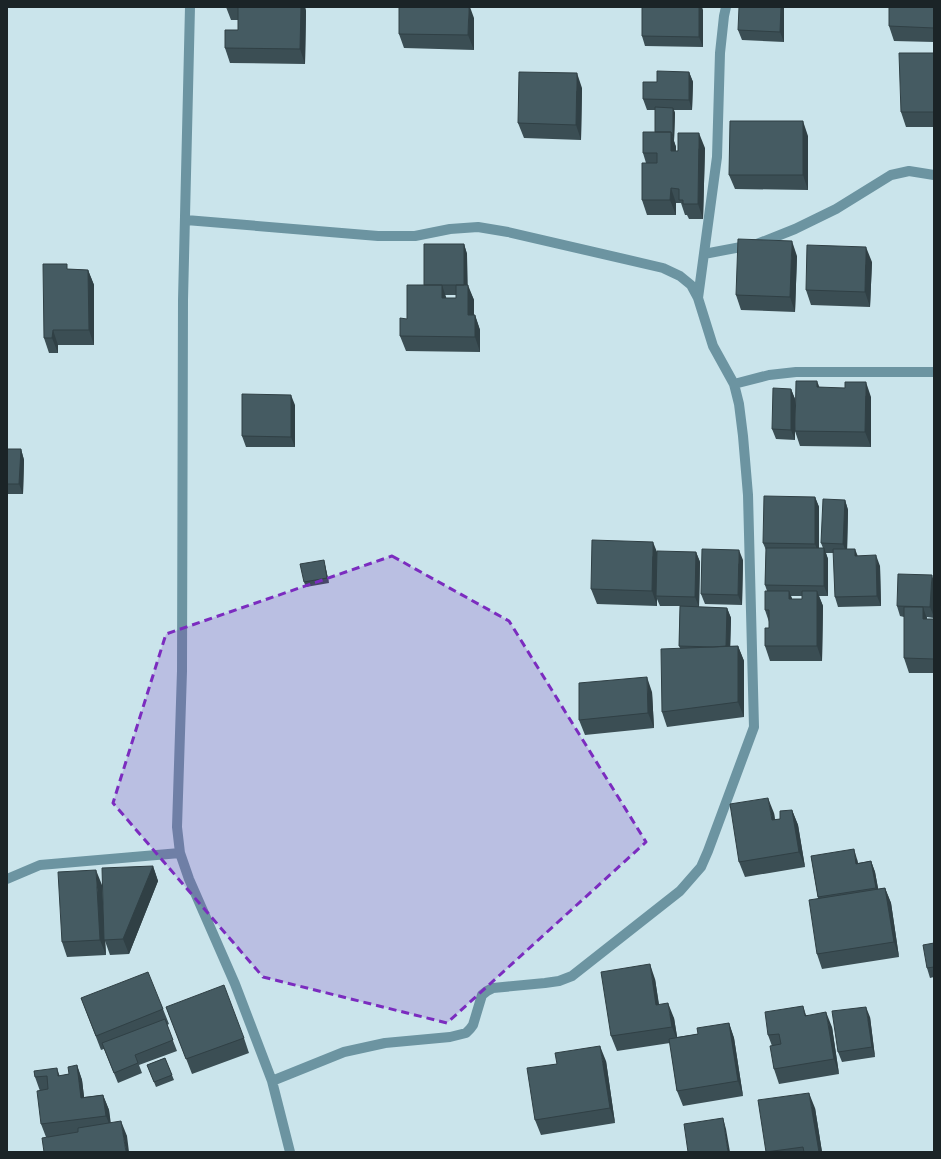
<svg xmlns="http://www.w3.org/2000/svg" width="941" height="1159" font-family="'Space Grotesk',sans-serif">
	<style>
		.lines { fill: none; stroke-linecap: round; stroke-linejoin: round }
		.minor { stroke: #6c94a1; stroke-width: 10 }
		.wall { fill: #3b4e54; fill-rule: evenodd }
		.shaded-wall { fill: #304045 }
		.building { fill: #455b62; stroke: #304045 }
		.marked { fill: #7b2cbf; fill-opacity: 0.2; stroke: #7b2cbf; stroke-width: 3; stroke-dasharray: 8 5; stroke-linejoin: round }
	</style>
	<rect width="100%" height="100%" fill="#cae4eb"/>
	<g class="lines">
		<path class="minor" d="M190 7 183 300 182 671 177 827 180 853 189 879 235 984 272 1081 290 1152
			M186 220 378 236H415L450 229 478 227 508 232 663 268 680 276 691 285 698 298 713 346 734 384 739 404 743 436 748 495 754 727 708 851 701 867 680 891 572 976 559 981 545 983 493 988 487 991 482 995 473 1025 470 1029 466 1033 450 1037 385 1043 344 1052 272 1081
			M704 254 757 244 795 229 836 209 891 175 909 171 934 175
			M698 298 717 157 720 53 724 16 726 7
			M734 384 769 375 796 372H934
			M7 879 40 865 180 853"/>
	</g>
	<path class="wall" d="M226 7H305L306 11 305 64 230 63 225 48 238 30V20H231Z
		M784 7V42L742 40 738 30Z
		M934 7V42L894 41 889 26Z
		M703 10V47L645 46 642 36Z
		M474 18V50L404 48 399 34Z
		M934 53V127H906L901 112Z
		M689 72 693 82 692 110H674L675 113 674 141 676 147V151L705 148 703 219H689L687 215H685L681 203H676V215H647L642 200 646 163 643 153 655 132V110H647L643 99 657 82Z
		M582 88 581 140 524 138 518 123Z
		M808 136V190L735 189 729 175Z
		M464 244 467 254V285L474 300V315H475L480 330V352L406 351 400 336 407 319 424 285ZM445 295H456V298H446Z
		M797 256 795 312 741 310 736 295Z
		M872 262 870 307 811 305 806 290Z
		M68 269 88 270 94 285V345H58V353H49L44 338Z
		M820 387 871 397V447L800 446 795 431Z
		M791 389 795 399V440L776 439 772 429Z
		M295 405V447H246L242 436Z
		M7 449H21L24 460 23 494H7Z
		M815 497 819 507V548H823L821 543 845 500 848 510 847 549 857 556 880 566 881 606 838 607 835 597 834 553H826L828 559V596H819L823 606 822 661H770L765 646 769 628V622L765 610 767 591 765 585 766 550 763 543ZM791 596H802V599H792Z
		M696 552 700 562 699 607 727 608 731 618 730 646H738L744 661V717L667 727 662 712 680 648 679 646 680 606H660L657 599V606L597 604 591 589 657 554Z
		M743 560 742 605 705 604 701 594Z
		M325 565 329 583 306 587 304 582Z
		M934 582V618L927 617V619H934V673H909L904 658V617L900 616 897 606Z
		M652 692 654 728 585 735 579 720Z
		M792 810 798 825 805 867 745 877 739 862 774 813 775 820 780 819Z
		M811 856 857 859 858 863 871 861 875 872 878 889 885 888 891 903 899 957 822 969 817 954 818 898Z
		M153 866 158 881 129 954 110 955 105 941 106 955 67 957 62 942 102 885 104 926Z
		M934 943V977L930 978 927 968Z
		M655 979 659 1004 674 1018 677 1037 698 1034 729 1023 734 1038 743 1096 683 1106 677 1091 670 1043 617 1051 611 1036Z
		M81 998 163 1009 169 1024 167 1025 177 1051 139 1065 142 1073 118 1083 104 1049 101 1050Z
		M166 1007 244 1038 249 1053 192 1074Z
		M806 1015 832 1027 839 1074 779 1084 774 1069 772 1046 768 1035Z
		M870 1017 875 1057 842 1062 838 1052Z
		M165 1058 174 1080 156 1087 147 1065Z
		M606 1061 615 1123 541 1135 535 1120Z
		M77 1065 82 1080 84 1097 103 1095 109 1110 110 1123 127 1136 46 1137 41 1124 40 1091 35 1077 34 1071 60 1076 69 1074Z
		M815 1108 822 1152H766Z"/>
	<path class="shaded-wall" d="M301 7H305L306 11 305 64 300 49Z
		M469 7H470L474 18V50L468 35Z
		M699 7H702L703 10V47L699 37Z
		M781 7H784V42L780 32Z
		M689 72 693 82 692 110 689 100Z
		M577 73 582 88 581 140 576 125Z
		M673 108 675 113 674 141 673 136Z
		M803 121 808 136V190L803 175Z
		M671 132 676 147V166L671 151Z
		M699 133 705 148 703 219 698 204Z
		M671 188 676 203V215L670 200Z
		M792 241 797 256 795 312 790 297Z
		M464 244 467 254 468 295 464 285Z
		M866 247 872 262 870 307 865 292Z
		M88 270 94 285V345L89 330Z
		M442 285 447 300 442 298Z
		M468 285 474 300V330L468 315Z
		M475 315 480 330V352L475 337Z
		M53 330 58 345V353L52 338Z
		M817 381 823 396 817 387Z
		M866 382 871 397V447L865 432Z
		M791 389 795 399V440L791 430Z
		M291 395 295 405V447L291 437Z
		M21 449 24 460 23 494 19 484Z
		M815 497 819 507V554L815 544Z
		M845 500 848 510 847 554 843 544Z
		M653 542 659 557 656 596 657 599V606L652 591Z
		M824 548 828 559V596L824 586Z
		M855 549 859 559 855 556Z
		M739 550 743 560 742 605 738 595Z
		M696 552 700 562 699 607 695 597Z
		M876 555 880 566 881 606 877 596Z
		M324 560 325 565 329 583 327 578Z
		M932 575 934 582V617L930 607Z
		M789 591 795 606 789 599Z
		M817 591 823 606 822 661 817 646Z
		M923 607 928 622 923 619Z
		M727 608 731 618 730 657 726 647Z
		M738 646 744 661V717L738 702Z
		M647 677 652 692 654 728 648 713Z
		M768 798 774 813 777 835 772 820Z
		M792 810 798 825 805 867 799 852Z
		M854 849 857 859 860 874 856 864Z
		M871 861 875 872 880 898 876 888Z
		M153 866 158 881 129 954 123 939Z
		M96 870 102 885 106 955 100 940Z
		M885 888 891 903 899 957 894 942Z
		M650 964 655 979 661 1020 656 1005Z
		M668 1003 674 1018 678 1042 672 1027Z
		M803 1006 808 1021 805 1016Z
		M866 1007 870 1017 875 1057 872 1047Z
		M826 1012 832 1027 839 1074 834 1059Z
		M729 1023 734 1038 743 1096 738 1081Z
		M600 1046 606 1061 615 1123 610 1108Z
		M77 1065 82 1080 86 1113 81 1098Z
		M57 1068 62 1083 58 1076Z
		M809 1093 815 1108 822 1152H819Z
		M103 1095 109 1110 112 1131 106 1116Z
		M723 1118 726 1129 730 1152H728Z
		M121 1121 127 1136 129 1152H126Z"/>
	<path class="building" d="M238 7H301L300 49 225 48V30H238Z
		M399 7H469L468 35 399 34Z
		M642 7H699V37L642 36Z
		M739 7H781L780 32 738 30Z
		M889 7H934V28L889 26Z
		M899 53H934V112H901Z
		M657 71 689 72V100L643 99V82H657Z
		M519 72 577 73 576 125 518 123Z
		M655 107 673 108V136L671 132H655Z
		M730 121H803V175H729Z
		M643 132H671V151H678V133H699L698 204H683V200H679V189L671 188 670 200H642V163H657V153H643Z
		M738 239 792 241 790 297 736 295Z
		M424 244H464V285H424Z
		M807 245 866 247 865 292 806 290Z
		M43 264H67V269L88 270 89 330H53L52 338H44Z
		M407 285H442V298H456V285H468V315H475V337L400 336V318L407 319Z
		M796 381H817V387L845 388V382H866L865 432 795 431Z
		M773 388 791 389V430L772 429Z
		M242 394 291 395V437L242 436Z
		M7 449H21L19 484H7Z
		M764 496 815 497V544L763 543Z
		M823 499 845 500 843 544 821 543Z
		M592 540 653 542 652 591 591 589Z
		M766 548H824V586L765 585Z
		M702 549 739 550 738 595 701 594Z
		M833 549H855V556L876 555 877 596 835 597Z
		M657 551 696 552 695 597 656 596Z
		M324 560 327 578 304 582 300 564Z
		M898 574 932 575 930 607 897 606Z
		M765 591H789V599H802V591H817V646H765V628H769V610H765Z
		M680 606 727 608 726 646 713 647 679 646Z
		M904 607H923V619H934V659L904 658Z
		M738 646V702L662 712 661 649Z
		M647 677 648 713 579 720V683Z
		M768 798 772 820 780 819V811L792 810 799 852 739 862 730 804Z
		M854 849 856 864 871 861 876 888 818 897 811 856Z
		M153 866 123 939 104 940 102 868Z
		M96 870 100 940 62 942 58 872Z
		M885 888 894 942 817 954 809 900Z
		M934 943V967L927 968 923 945Z
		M650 964 656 1005 668 1003 672 1027 611 1036 601 972Z
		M148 972 163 1009 96 1036 81 998Z
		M224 985 244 1038 186 1059 166 1007Z
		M803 1006 805 1016 826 1012 834 1059 774 1069 770 1046 781 1044 779 1034 768 1035 765 1012Z
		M866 1007 872 1047 838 1052 832 1011Z
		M165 1019 173 1040 135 1055 138 1063 114 1073 102 1043Z
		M729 1023 738 1081 677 1091 669 1039 698 1034 697 1028Z
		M600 1046 610 1108 535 1120 527 1068 557 1064 555 1053Z
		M165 1058 172 1075 154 1082 147 1065Z
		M77 1065 81 1098 103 1095 106 1116 41 1124 37 1091 48 1089 47 1076 35 1077 34 1071 57 1068 58 1076 69 1074 68 1067Z
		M809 1093 819 1152H804L803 1147 766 1152 758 1100Z
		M723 1118 728 1152H688L684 1124Z
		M121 1121 126 1152H44L42 1138 78 1132V1128Z"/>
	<path class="marked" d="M392 556 509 621 646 842 447 1023 263 977 113 803 166 634Z"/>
	<rect width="941" height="1159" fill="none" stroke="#1b2427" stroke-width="16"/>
</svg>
